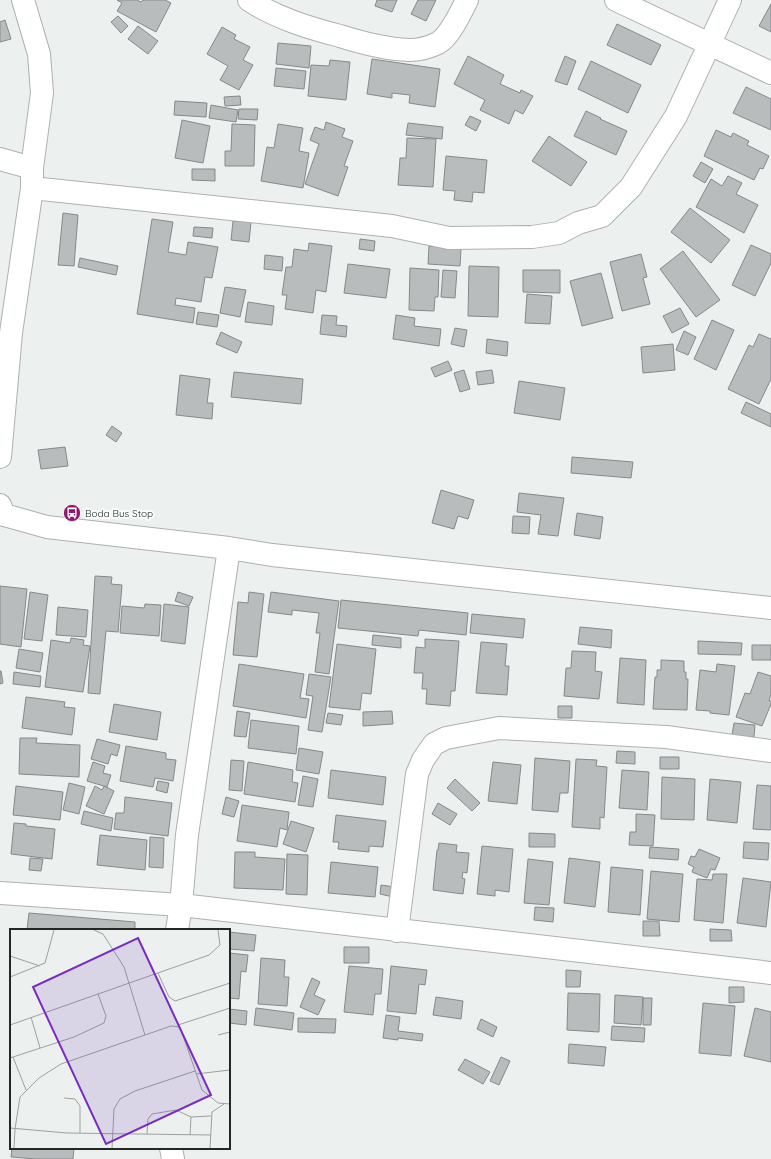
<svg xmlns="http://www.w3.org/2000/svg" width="771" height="1159" font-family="Quicksand,sans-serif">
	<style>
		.building { fill: #b8bcbd; stroke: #85898a }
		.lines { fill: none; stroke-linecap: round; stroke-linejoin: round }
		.minor-casing { stroke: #acb1b0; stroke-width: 24 }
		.minor { stroke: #fff; stroke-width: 22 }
		.labels { text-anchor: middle; stroke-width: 4; stroke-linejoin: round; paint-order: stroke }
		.poi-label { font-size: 10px; fill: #252727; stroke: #f9fefd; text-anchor: start }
		.inset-road { fill: none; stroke: #9ca09f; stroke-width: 1 }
		.view { fill: #7b2cbf; fill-opacity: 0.15; stroke: #7b2cbf; stroke-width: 2 }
		.inset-edge { fill: none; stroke: #252727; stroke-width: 2 }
	</style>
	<rect width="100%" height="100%" fill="#ecf1ef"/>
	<path class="building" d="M117 0H137L141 2 143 0H165L171 3 156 32 117 11 122 3Z
		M377 0H397L392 12 375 6Z
		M418 0H436L426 21 411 14Z
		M771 4V32L759 26Z
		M118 16 128 26 121 33 111 22Z
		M5 20 11 39 0 42V22Z
		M617 24 661 45 651 65 607 45Z
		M138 26 158 41 148 54 128 39Z
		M222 27 236 35 234 39 250 47 243 60 253 65 239 90 220 80 228 66 207 54Z
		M278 43 311 46 309 68 276 64Z
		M468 56 504 75 500 84 520 93 521 90 533 96 523 114 515 110 509 124 480 110 485 100 454 84Z
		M565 56 576 61 567 85 555 81Z
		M372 59 440 69 435 107 409 103 410 95 392 93V98L367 94Z
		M330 60 350 62 346 100 308 96 311 65 329 66Z
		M591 61 641 85 628 113 578 89Z
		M276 68 306 71 304 89 274 86Z
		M746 87 771 99V130L733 113Z
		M240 96 241 105 225 106 224 97Z
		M175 101 207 103 206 117 174 115Z
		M211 105 238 110 236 122 209 118Z
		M239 109H258L257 120 238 119Z
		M586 111 601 118 600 119 627 131 616 155 574 136Z
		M470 116 481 121 476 131 465 125Z
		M182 120 210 126 203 163 175 158Z
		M326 122 345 129 342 137 353 141 344 166 348 167 338 196 305 184 319 144 310 140 315 127 324 130Z
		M408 123 443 127 442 139 406 135Z
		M232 124 255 125 254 166H225V151H231Z
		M278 124 303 128 299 151 309 153 303 188 261 181 267 147 274 148Z
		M716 130 731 137 733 133 749 141 747 145 769 156 763 169 760 168 754 180 704 156Z
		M549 136 587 162 571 186 532 161Z
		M407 138 436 139 433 187 398 185 400 158H406Z
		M446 156 487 160 484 193 473 192 472 202 454 200 455 191 443 190Z
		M701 162 713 169 705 183 693 176Z
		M192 169H215V181L192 180Z
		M728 176 742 183 736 194 758 205 744 233 696 207 711 179 722 186Z
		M690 208 730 240 711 263 671 232Z
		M63 213 78 215 74 266 58 265Z
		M152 219 173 222 168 252 186 255 188 242 218 247 212 278 205 277 201 302 176 298 175 305 195 308 193 323 137 314Z
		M233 221 251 222 249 242 231 240Z
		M194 227 213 228 212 238 193 236Z
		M360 239 375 241 374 251 359 249Z
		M309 243 332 246 326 292 316 290 313 313 285 309 287 295H282L286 267H292L294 249 308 251Z
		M751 245 771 254V263L755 296 732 285Z
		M429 246 461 249 460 266 428 264Z
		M683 251 720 300 696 317 660 269Z
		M641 254 647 277 643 278 650 304 622 311 610 262Z
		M265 255 283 257 282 271 264 269Z
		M80 258 118 266 116 275 78 267Z
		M348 264 390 269 386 298 344 293Z
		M469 266 499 267 498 317 468 316Z
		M410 268 439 270 438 297H435L434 311 409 310Z
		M443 270 457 271 455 298 441 297Z
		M523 270H560V293L523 292Z
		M601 273 613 318 582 326 570 281Z
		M225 287 246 290 240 317 220 313Z
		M527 294 552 296 550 324 525 323Z
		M248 302 274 306 272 325 245 322Z
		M680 308 689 324 672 333 663 316Z
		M198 312 219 315 217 327 196 324Z
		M322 315 337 316 336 325 347 326 346 337 320 334Z
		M396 315 415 318 414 326 441 329 439 346 393 339Z
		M712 320 734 330 716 370 694 359Z
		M455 328 467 330 464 347 451 344Z
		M684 331 696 337 688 355 676 350Z
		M221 332 242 342 237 353 216 344Z
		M759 334 771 339V379L759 404 728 389 749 345 753 347Z
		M487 339 508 342 507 356 486 353Z
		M673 344 675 370 643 373 641 347Z
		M448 361 452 370 435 377 431 368Z
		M464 370 470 389 460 392 454 373Z
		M492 370 494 383 478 385 476 372Z
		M234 372 303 379 301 404 231 397Z
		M180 375 210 379 207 403H213L212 419 176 415Z
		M519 381 565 388 560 420 514 413Z
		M746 402 771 414V427L741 413Z
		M112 426 122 433 116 442 106 435Z
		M65 447 68 466 41 469 38 450Z
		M572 457 633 462 631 478 571 473Z
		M441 490 474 500 468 519 458 516 454 529 432 523Z
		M519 493 564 498 558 536 538 534 541 515 517 512Z
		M577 513 603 517 600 539 574 535Z
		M513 516 530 517 529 534 512 533Z
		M95 576 112 577 111 584 122 585 118 632 106 631 100 694 88 693Z
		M0 586 27 589 21 647 0 644Z
		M30 592 48 595 42 641 24 639Z
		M178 592 193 597 189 606 175 601Z
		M249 592 264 594 257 657 233 655 238 602 248 603Z
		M271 592 339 601 329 674 315 672 320 633H316L319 613 292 610V615L268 612Z
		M341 600 468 613 466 635 419 630 418 636 338 628Z
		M145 604 161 605 159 636 120 633 122 606 144 608Z
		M164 604 189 607 185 644 161 641Z
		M58 607 88 610 86 637 56 635Z
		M472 614 525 619 523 638 470 633Z
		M580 627 612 630 611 648 578 644Z
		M373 635 401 638V648L372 645Z
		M71 638 84 640 83 645 90 646 83 692 45 687 51 640 70 643Z
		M425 639 459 641 455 691H451L450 706 426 704 427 689H422L423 673H414L416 647 425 648Z
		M698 641 742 643 741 655 698 654Z
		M481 642 507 644 505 666H509L507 695 476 693Z
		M337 644 376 649 371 694 362 693 360 710 329 707Z
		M752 645H771V660H752Z
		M19 649 43 653 40 672 16 668Z
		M572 651 596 652 595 671 602 672 599 699 564 696 566 668H571Z
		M620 658 646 660 644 705 617 703Z
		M661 660 684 661V672H686V679H688L687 710 653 709 655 677H657V670H661Z
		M239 664 304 674 300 698 309 699 306 718 233 706Z
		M717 664 735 666 729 715 710 713V711L696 710 700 670 716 672Z
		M0 671H1L3 683 0 684Z
		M14 672 41 676 40 687 13 684Z
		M758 672 771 676V694L769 701H771V704L762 726 736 717 745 693 750 694Z
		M309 674 331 677 322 732 308 730 313 696 306 695Z
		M26 697 65 702 64 707 75 708 72 735 22 728Z
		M114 704 161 712 157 740 109 732Z
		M558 706H572V718H558Z
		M237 711 250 713 246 737 234 736Z
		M392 711 393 724 363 726V712Z
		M328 713 343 715 341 725 326 723Z
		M251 720 299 726 296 754 248 748Z
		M734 723 755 725 754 737 732 735Z
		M20 738H37L36 743 80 745 79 777 19 774Z
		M97 739 120 745 117 756 111 754 108 764 91 759Z
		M126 746 166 753V759L176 760 173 781 155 778 153 787 120 781Z
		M299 748 323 752 319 774 296 770Z
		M617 751 635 752V764L616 763Z
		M660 757H679V769H660Z
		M535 758 570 761 568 793H560L558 812 532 810Z
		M576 759 597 760 596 766 607 767 604 818 600 817V829L572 827Z
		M231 760 244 761 242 791 229 790Z
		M93 762 105 766 103 773 111 775 107 787 87 781Z
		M248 762 293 770 292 782 298 783 295 802 244 794Z
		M493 762 521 765 517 804 488 801Z
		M331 770 386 777 383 805 328 798Z
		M622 770 649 772 647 810 619 808Z
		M303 776 318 779 313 807 298 805Z
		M662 777 695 779 694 820 661 819Z
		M455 779 480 803 472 811 447 788Z
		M710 779 741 782 737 823 707 820Z
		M158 781 169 783 167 793 156 790Z
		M69 783 85 787 79 814 63 810Z
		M757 785 771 786V829L770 830 753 829Z
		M16 786 63 792 60 820 13 815Z
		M95 786 102 790 104 786 114 791 104 814 86 806Z
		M125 797 172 803 168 836 114 829 116 813H124Z
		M226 797 239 801 234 817 222 814Z
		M438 803 457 814 450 825 432 814Z
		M242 805 289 812 287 830 280 828 277 847 237 841Z
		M84 811 113 818 111 831 81 824Z
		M636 814 655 815 653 846 629 845 630 832H636Z
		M336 815 386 821 383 847 369 846V852L338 849 339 842H333Z
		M291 821 314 828 306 852 283 844Z
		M14 823 26 824V826L55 829 52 859 11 854Z
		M529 833 555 834V847H529Z
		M100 835 147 840 145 870 97 865Z
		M150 837 164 838 163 868 149 867Z
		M744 842 769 843 768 860 743 858Z
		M439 843 457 845 456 852 469 853 467 873 463 872 462 878 465 879 463 894 433 890 437 850H438Z
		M482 846 513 849 509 892 495 890V896L477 894Z
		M650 847 679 849 678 860 649 858Z
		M699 849 720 858 715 870 711 869 707 878 692 872 694 867 688 864 691 856 695 857Z
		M235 852H255V857L285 859 283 890 234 888Z
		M287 854 308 855 307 895 286 894Z
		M30 858 43 859 41 871 29 870Z
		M569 858 600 862 595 907 564 903Z
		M528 859 553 862 549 905 524 903Z
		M331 862 378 867 375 897 328 893Z
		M611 867 643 870 640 915 608 912Z
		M651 871 683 874 679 922 647 919Z
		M713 874H727L723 923 694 920 697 879 712 880Z
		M743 878 771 882 766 927 737 923Z
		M381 885 395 887 393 897 380 894Z
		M535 907 554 908 553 922 534 920Z
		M29 913 135 922V930H27Z
		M643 921H659L660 936H643Z
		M710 929 731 930 732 941H710Z
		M229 932 256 935 254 951 229 949Z
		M344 947H369V963H344Z
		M229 953 248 955 246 972 241 971 239 999 229 998Z
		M261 958 285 960 284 977H289L287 1006 258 1004Z
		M349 966 383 969 381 994H375L373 1015 344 1012Z
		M391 966 427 970 425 985 419 984 416 1014 387 1011Z
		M566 970 581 971 580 987H566Z
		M312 978 320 982 314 995 325 1000 318 1015 300 1007Z
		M729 987H744V1002L729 1003Z
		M568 993 600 994 599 1032 567 1030Z
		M615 995 643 997 641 1025 614 1023Z
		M436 997 463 1001 461 1019 433 1015Z
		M643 998H652L651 1025H643Z
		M703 1003 735 1006 731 1056 699 1053Z
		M256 1008 294 1013 292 1030 254 1025Z
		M755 1008 771 1012V1062L744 1056Z
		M229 1009 247 1011 246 1025 229 1023Z
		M386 1015 400 1017 398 1031 423 1034 422 1041 398 1038V1040L383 1038Z
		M298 1018 336 1019 335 1033 298 1032Z
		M481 1019 497 1027 493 1037 477 1029Z
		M612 1026 645 1028 644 1042 611 1040Z
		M569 1044 606 1047 604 1066 568 1063Z
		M501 1057 510 1061 499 1085 490 1081Z
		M465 1059 490 1072 483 1084 458 1070Z
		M12 1148H74L73 1159H36L11 1157Z"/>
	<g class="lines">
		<defs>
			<path id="minor" d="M249 0C276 18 309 28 340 36 362 43 385 49 409 50 419 50 430 47 438 43 450 36 461 12 467 0
				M616 0 771 73
				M0 159 32 168
				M32 188 392 226 449 238 532 237 559 233 578 223 602 216 631 187 676 116 730 0
				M0 457 11 333 32 188V168L42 93 39 54 23 0
				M0 505 4 515 47 527 229 548 272 555 771 608
				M0 893 181 905 771 973
				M177 930 181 905 187 835 229 548
				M397 931 417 774 423 760 434 744 446 738 499 728 666 737 771 751
				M171 1148 173 1159"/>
		</defs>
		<use href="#minor" class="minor-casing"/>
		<use href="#minor" class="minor"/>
	</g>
	<defs>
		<symbol id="bus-disc" viewBox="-11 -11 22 22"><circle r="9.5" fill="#921571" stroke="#f9fefd"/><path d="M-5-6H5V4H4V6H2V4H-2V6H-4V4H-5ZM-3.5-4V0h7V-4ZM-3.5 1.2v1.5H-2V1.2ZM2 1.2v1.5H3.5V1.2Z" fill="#fff"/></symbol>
	</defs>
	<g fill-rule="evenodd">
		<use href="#bus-disc" x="62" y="503" width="20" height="20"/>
	</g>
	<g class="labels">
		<g class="poi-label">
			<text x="85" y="517">Boda Bus Stop</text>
		</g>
	</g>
	<g transform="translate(10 929)">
		<rect width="220" height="220" fill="#ecf1ef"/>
		<path class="inset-road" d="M84 1 93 5 114 38 135 106M0 27 30 37M148 44 159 68 165 72 220 54M0 48 35 34 44 1M21 88 30 119M0 96 199 26 210 16 208 1M168 96 220 79M208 106 220 103M3 128 16 161M0 129 64 108 94 94 96 87 88 65M186 145 220 141M54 169 65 170 70 177V204M0 199 57 204 201 206M137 205 138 190 142 185 166 181 181 188M180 206 181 188 201 187M4 219 5 200 10 168 29 149 51 135 161 97 170 98 192 161 208 174 220 175M102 219 104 180 110 170 125 162 185 142M200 219 202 183 214 175"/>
		<path class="view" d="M128 9 201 166 96 215 23 58Z"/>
		<rect width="220" height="220" class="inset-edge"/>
	</g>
</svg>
